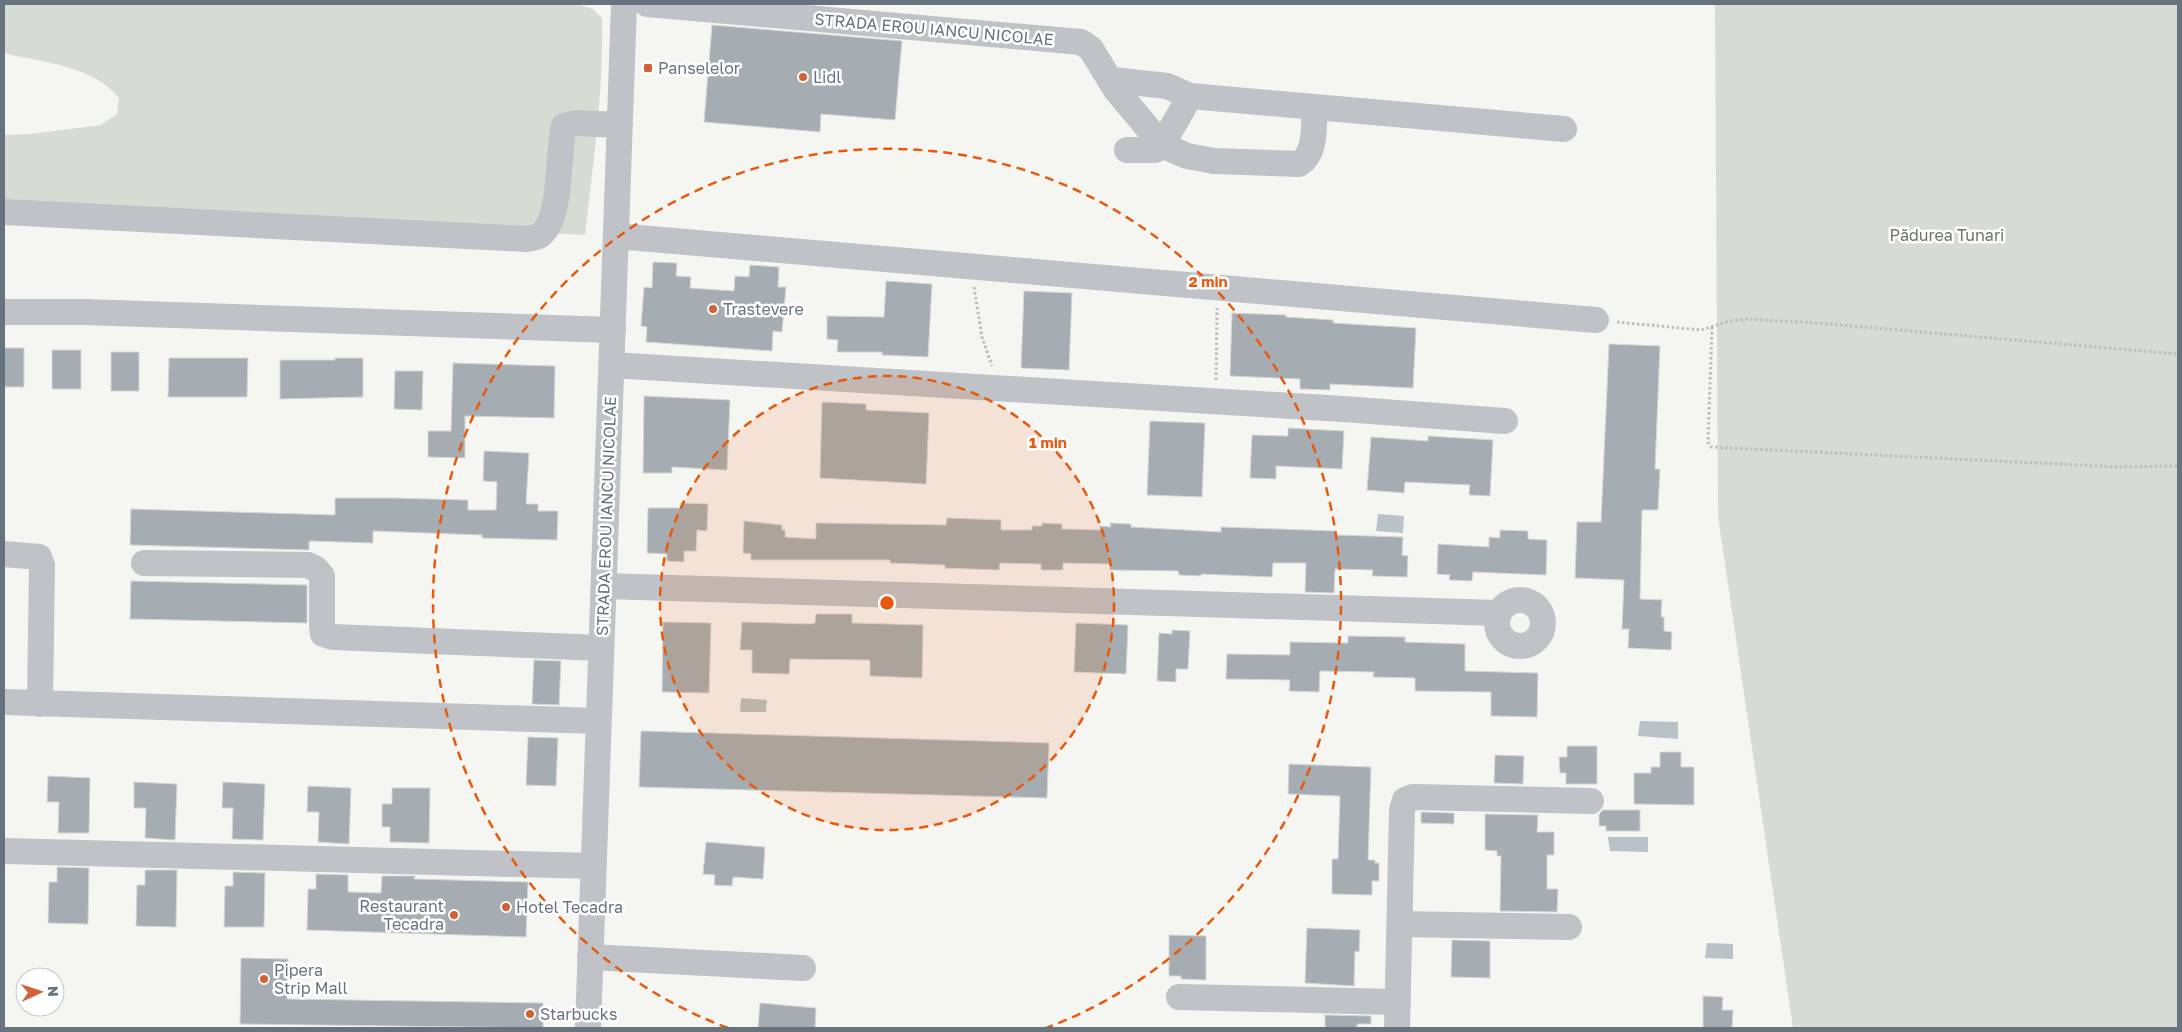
<svg xmlns="http://www.w3.org/2000/svg" width="2182" height="1032" font-family="'Golos Text',sans-serif">
	<style>
		.green { fill: #d6dcd3 }
		.water { fill: #b9c2c7 }
		.building { fill: #a6adb2; stroke: #d6d6d5 }
		.lines { fill: none; stroke-linecap: round; stroke-linejoin: round }
		.path { stroke: #bbbdbf; stroke-width: 3; stroke-dasharray: 2.5 2.5; stroke-linecap: butt }
		.minor { stroke: #bfc2c6; stroke-width: 26 }
		.ring { fill: none; stroke: #e8590c; stroke-width: 2.5; stroke-dasharray: 9 6 }
		.poi-dot { fill: #d26235; stroke: #fff; stroke-width: 2 }
		.labels { text-anchor: middle; stroke-width: 5; stroke-linejoin: round; paint-order: stroke }
		.street-label { font-size: 16px; fill: #677480; stroke: #fff }
		.poi-label { font-size: 16px; fill: #677480; stroke: #fff; text-anchor: start }
		.park-label { font-size: 16px; fill: #687865; stroke: #fff }
		.centre { fill: #e8590c; stroke: #fff; stroke-width: 2.5 }
		.ring-label { font-size: 15px; text-anchor: middle; font-weight: bold; fill: #e8590c; stroke: #fff; stroke-width: 5; stroke-linejoin: round; paint-order: stroke }
	</style>
	<rect width="100%" height="100%" fill="#f5f5f2"/>
	<path class="green" d="M4 4H576L593 9 602 18C604 90 593 164 585 235L4 203V135L31 134 101 125 117 114 119 98C93 65 43 63 4 53Z
		M1715 4H2178V1028H1793L1718 516Z"/>
	<path class="water" d="M1378 514 1404 516 1403 533 1376 531Z
		M741 698 767 700 766 712H740Z
		M1640 721 1678 722V739L1638 736Z
		M1608 837H1648V852L1610 851Z
		M1707 943 1733 944V959L1705 958Z"/>
	<path class="building" d="M712 25 902 41 895 120 821 114 820 132 704 122Z
		M653 262 677 263 676 276 691 277 690 288 734 291 735 276 749 277 750 265 779 267 778 287H786L782 332 773 331 772 351 646 342 647 327 641 326 644 287 652 288Z
		M886 281 932 284 928 357 882 355V352H837L838 340 827 339V316L884 317Z
		M1024 291 1072 293 1069 370 1021 368Z
		M1232 313 1286 315V317L1333 320V323L1416 328 1413 388 1330 384V390L1300 389V379L1230 376Z
		M1609 344 1660 346 1655 469H1660L1658 510H1642L1640 599 1662 600 1661 617H1664V631L1672 632 1671 650 1628 648 1629 629H1622L1624 580 1575 578 1577 522H1601Z
		M4 348H24V387H4Z
		M52 350H81V389H52Z
		M111 352H139V391H111Z
		M169 358H248L247 397H168Z
		M335 358H363V397L280 399V360H335Z
		M453 363 555 366 554 418 465 416V458L428 457V431H451Z
		M395 371H423L422 410 394 409Z
		M644 396 730 400 727 470 672 467V473H643Z
		M822 402 866 404V410L929 413 926 484 820 478Z
		M1150 421 1205 423 1202 497 1147 495Z
		M1288 428 1344 431 1342 469 1276 466V479L1250 478 1252 435 1288 436Z
		M1428 436 1493 440 1490 496 1469 495 1470 485 1405 482 1404 493 1367 490 1371 437 1428 441Z
		M484 451 529 453 526 504H538V511H558L557 540 482 538V535L373 531V543L309 541V550L130 545 131 509 335 515V498H393L468 500V510H496L497 482 483 481Z
		M681 503 708 504 707 531 697 530 696 551H684V562L667 561V554L647 553 648 508H681Z
		M947 518 1001 520V530H1032V526H1042V523L1062 524V529L1100 530V526L1111 527 1110 523 1131 524V527L1221 532V527L1336 531V535L1403 537 1402 555 1408 556 1407 577 1372 576 1373 570 1335 569 1334 593 1305 592 1306 563H1273L1272 577 1201 574V576L1179 575 1178 571 1110 570V564L1063 563V570H1041V564L1000 563 999 570 945 568V565L890 563V560H751V554L743 553 744 521 782 525V530H785V537L816 539V523L946 525Z
		M1500 530 1528 531V539L1547 540 1546 575 1473 572 1472 581 1449 580 1450 575 1437 574 1438 544 1489 547V537L1500 538Z
		M131 581 307 585V623L130 619Z
		M816 614H852V623L923 625 922 678 870 676V660L790 659 789 674 752 673V650H740L742 622 811 624 815 623Z
		M663 622 711 623 709 693 662 692Z
		M1076 623 1128 625 1126 674 1074 672Z
		M1172 630 1190 631 1188 669H1176V682L1157 681 1159 633 1172 634Z
		M1348 636 1405 637V642L1465 644V671L1538 673 1537 717 1491 716V692L1415 691V678L1373 677 1374 672 1320 671 1319 692 1289 691 1290 680 1226 679 1227 654 1290 655V642L1348 643Z
		M534 660 561 661 559 705 532 704Z
		M641 731 1049 743 1047 798 639 787Z
		M528 737 558 738 556 786 526 785Z
		M1567 746H1597V784H1566V773H1560L1559 757H1567Z
		M1660 752H1681V767H1694V805L1634 804V773H1651V767H1660Z
		M1495 755 1524 756 1523 784 1494 783Z
		M1289 764 1371 767 1368 860H1375V863H1379V881H1372V895L1332 894V859H1338L1340 796 1288 794Z
		M48 776 90 778 89 833H58L59 802H47Z
		M134 782 177 784 175 840 145 838 146 808H134Z
		M223 782 265 784 263 840 232 839 233 808H222Z
		M308 786 351 788 349 844 318 842 319 812H307Z
		M392 788H430L429 843 390 842V827H382V804H392Z
		M1603 810H1640V831H1606V826H1599V814Z
		M1421 812 1454 813V824L1421 823Z
		M1485 814 1538 815 1537 832H1554V855H1547V889H1558L1557 912 1500 911 1501 856H1497V851L1485 850Z
		M706 842 765 847 763 879 733 877 732 886 714 885 715 875 703 874Z
		M57 867 89 868 88 924 48 923 49 882H57Z
		M145 870H177L176 927 136 926 137 885H145Z
		M233 872 265 873 264 927H224L225 886H233Z
		M316 874 348 875V892L381 893 382 876H415L414 879 528 882 526 937 307 930 308 889H316Z
		M1307 928 1360 930 1359 952 1355 951 1354 986 1305 983Z
		M1169 935 1206 936V980L1181 979V976H1169Z
		M1452 940 1490 941V978L1451 977Z
		M241 958 288 959 287 999 543 1003V1028L240 1024Z
		M1703 996 1723 997 1722 1010H1733L1732 1028H1703Z
		M760 1003 816 1008 815 1028H758Z
		M1325 1015 1371 1016V1024H1357V1028H1325Z"/>
	<g class="lines">
		<path class="path" d="M974 287 982 337 992 366
			M1617 322 1701 330 1730 321 1745 319 1817 323 2178 354
			M1712 327 1708 442 1711 447 2119 467 2178 466
			M1216 380 1217 308"/>
		<path class="minor" d="M647 4 1081 42 1091 49 1116 90 1162 145 1187 156 1214 161 1299 164C1317 153 1313 126 1315 107
			M1112 80 1167 86 1190 96 1564 129
			M1127 150H1156L1162 145 1190 96
			M4 212 527 239C531 238 536 238 539 236 563 221 557 152 564 126L575 123 620 125
			M616 236 1596 320
			M4 312H85L613 330
			M612 365 1343 409 1505 421
			M4 554 39 557 42 565 40 704
			M144 563 308 565 316 569 322 576V627L323 634 333 637 601 648
			M604 586 1499 613
			M1497 623a23 23 0 1 1 46 0a23 23 0 1 1-46 0Z
			M4 702 598 721
			M4 851 593 866
			M1400 924 1569 927
			M590 957 803 968
			M1179 997 1398 1002
			M588 1028 624 4
			M1397 1028 1402 810 1405 800 1413 797 1591 801"/>
	</g>
	<circle cx="887" cy="603" r="227" fill="#e8590c" fill-opacity=".12"/>
	<g class="ring">
		<circle cx="887" cy="603" r="227"/>
		<path d="M728 1028A454 454 0 1 1 1046 1028"/>
	</g>
	<g class="poi-dot">
		<rect x="643" y="63" width="10" height="10" rx="2.5"/>
		<circle cx="803" cy="77" r="5"/>
		<circle cx="713" cy="309" r="5"/>
		<circle cx="506" cy="907" r="5"/>
		<circle cx="454" cy="915" r="5"/>
		<circle cx="264" cy="979" r="5"/>
		<circle cx="530" cy="1014" r="5"/>
	</g>
	<g class="labels">
		<g class="street-label">
			<text transform="translate(934 29) rotate(5)" y="6">STRADA EROU IANCU NICOLAE</text>
			<text transform="translate(606 516) rotate(-88)" y="6">STRADA EROU IANCU NICOLAE</text>
		</g>
		<g class="poi-label">
			<text x="658" y="74">Panselelor</text>
			<text x="813" y="83">Lidl</text>
			<text x="723" y="315">Trastevere</text>
			<text x="444" y="912" text-anchor="end">Restaurant<tspan x="444" dy="18">Tecadra</tspan></text>
			<text x="516" y="913">Hotel Tecadra</text>
			<text x="274" y="976">Pipera<tspan x="274" dy="18">Strip Mall</tspan></text>
			<text x="540" y="1020">Starbucks</text>
		</g>
		<g class="park-label">
			<text x="1947" y="241">Pădurea Tunari</text>
		</g>
	</g>
	<circle cx="887" cy="603" r="8" class="centre"/>
	<g class="ring-label">
		<text x="1208" y="287">2 min</text>
		<text x="1048" y="448">1 min</text>
	</g>
	<rect width="2182" height="1032" fill="none" stroke="#677480" stroke-width="10"/>
	<g transform="translate(40 992) rotate(87)"><circle r="24" fill="#ffffff" stroke="#c2c7cc"/>
	<path d="M0-4L9 19L0 12L-9 19Z" fill="#d26235"/>
	<text y="-8" font-size="14" font-weight="bold" text-anchor="middle" fill="#677480">N</text>
	</g>
</svg>
